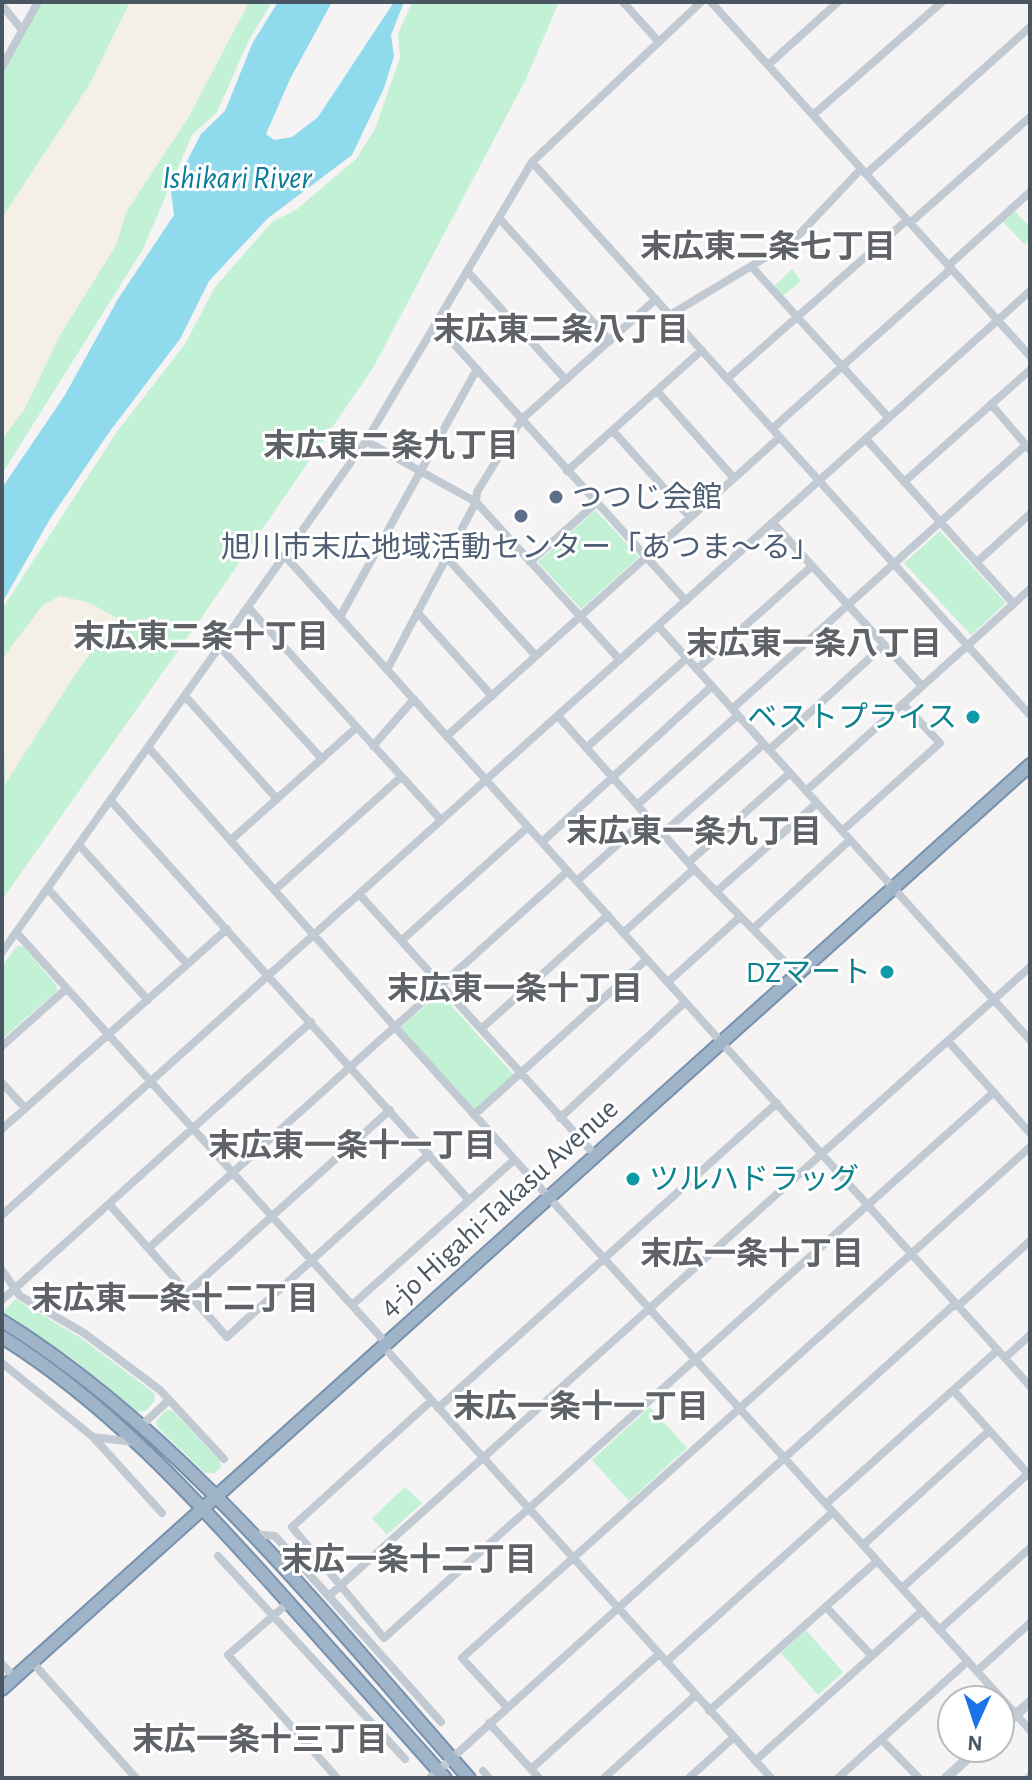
<svg xmlns="http://www.w3.org/2000/svg" width="1032" height="1780" font-family="'Alegreya Sans','Noto Sans JP',sans-serif">
	<style>
		.green { fill: #c3f1d5 }
		.sand { fill: #f5f0e5 }
		.water { fill: #90daee }
		.lines { fill: none; stroke-linecap: round; stroke-linejoin: round }
		.trunk-casing { stroke: #7690ad; stroke-width: 16 }
		.minor { stroke: #c1cad2; stroke-width: 8 }
		.tertiary { stroke: #c1cad2; stroke-width: 10 }
		.trunk { stroke: #9fb4c9; stroke-width: 12 }
		.service-dot { fill: #5c6f8a; stroke: #fff; stroke-width: 3 }
		.culture-dot { fill: #0f9aa8; stroke: #fff; stroke-width: 3 }
		.labels { text-anchor: middle; stroke-width: 6; stroke-linejoin: round; paint-order: stroke }
		.service-label { font-size: 30px; fill: #4e5e75; stroke: #fff; text-anchor: start }
		.culture-label { font-size: 30px; fill: #0d838f; stroke: #fff; text-anchor: end }
		.street-label { font-size: 30px; fill: #4a5661; stroke: #fff }
		.water-label { font-size: 32px; font-style: italic; fill: #0c7c9b; stroke: #fff }
		.neighbourhood-label { font-size: 32px; font-weight: bold; fill: #5f6368; stroke: #fff }
	</style>
	<rect width="100%" height="100%" fill="#f5f3f3"/>
	<path class="green" d="M38 2H130L90 84 2 218V67Z
		M249 2H272L250 38 217 112 192 135 143 249 2 474V439L24 410 60 335 116 245 126 212 188 118Z
		M412 2H559L525 81 373 368 204 614 2 900V609L116 433 185 344 215 287 273 221 296 210 356 159 375 129 400 58 398 34Z
		M1013 209 1030 227V240L1025 245 1000 219Z
		M792 269 801 281 780 298 771 289Z
		M595 510 639 557 581 609 538 562Z
		M940 531 1006 603 971 635 904 563Z
		M17 946H23L56 985 57 991 2 1039V966Z
		M440 993 514 1075 475 1110 400 1028Z
		M15 1299 81 1338 154 1393 155 1401 145 1411 138 1412 76 1361 2 1314Z
		M650 1407 687 1448 629 1501 592 1460Z
		M166 1410 173 1411 220 1461 221 1468 215 1473H205L158 1428 156 1421Z
		M405 1487 422 1503 387 1535 372 1518Z
		M806 1630 843 1672 818 1695 781 1653Z"/>
	<path class="sand" d="M130 2H249L188 118 126 212 116 245 60 335 24 410 2 439V218L90 84Z
		M60 596 90 603 117 618 78 670 5 784 2 659 42 606Z"/>
	<path class="water" d="M278 2H332L290 79 266 134 274 140 292 137 318 117 394 2H404L391 35 394 56 384 88 352 155 267 219 209 281 180 339 110 431 50 519 2 603V488L65 395 118 299 174 215 171 192 201 134 225 111 253 42Z"/>
	<g class="lines">
		<defs>
			<path id="trunk" d="M2 1321C181 1431 330 1621 469 1778
				M2 1337C106 1402 189 1492 271 1583 329 1648 387 1713 445 1778
				M2 1689 1030 765"/>
		</defs>
		<use href="#trunk" class="trunk-casing"/>
		<path class="minor" d="M623 2 659 42
			M711 2 1030 356
			M2 5 22 30
			M768 65 838 2
			M2 67 38 2
			M813 115 942 2
			M532 162 1030 715
			M866 174 1030 27
			M499 218 610 341
			M910 223 1030 117
			M751 266 889 418
			M948 266 1030 192
			M467 271 566 380
			M670 315 793 241 861 169
			M436 324 686 601
			M728 378 907 220
			M657 391 733 477
			M991 404 1030 450
			M773 428 951 269
			M613 431 690 517
			M866 439 1013 603
			M366 441 476 502 620 660
			M567 471 702 350
			M904 482 1030 370
			M773 523 922 686
			M285 556 1030 1386
			M447 558 536 656
			M530 562 596 503
			M977 562 1030 514
			M248 607 441 820
			M417 612 492 696
			M340 617 477 369
			M658 626 1030 1040
			M220 647 322 759
			M697 669 812 566
			M387 670 476 502 477 492 522 419 656 299
			M185 696 277 799
			M732 709 1026 445
			M558 716 694 869 784 961
			M447 736 780 437
			M373 746 414 699
			M148 747 395 1027 1030 1730
			M586 748 687 658
			M769 750 884 645
			M806 791 1030 589
			M111 801 468 1199
			M637 805 738 715
			M842 831 940 743 903 704
			M663 833 764 744
			M231 840 356 728
			M542 842 712 686
			M79 845 187 964
			M689 862 790 773
			M577 881 648 817
			M48 889 148 1000
			M276 889 401 777
			M716 892 817 803
			M359 894 595 1155
			M754 928 850 840
			M16 932 386 1343
			M623 933 694 869
			M402 940 528 827
			M2 952 366 441 532 162 701 2
			M668 982 740 917
			M481 1029 608 915
			M948 1041 1030 1133
			M2 1046 66 989
			M2 1083 25 1108
			M474 1115 647 959
			M560 1118 685 1002
			M2 1129 227 929
			M109 1204 227 1337 429 1154
			M2 1215 1030 291
			M150 1247 568 871
			M2 1270 20 1296 84 1333 160 1390 224 1459
			M189 1291 390 1110
			M2 1300 311 1022
			M352 1305 514 1160
			M958 1306 1030 1241
			M383 1346 771 1778
			M1005 1358 1030 1335
			M2 1363 93 1437 162 1513
			M953 1390 1030 1476
			M431 1401 292 1527 384 1638 994 1092
			M438 1408 777 1103
			M141 1426 169 1400
			M93 1437 133 1442
			M826 1504 998 1350
			M252 1534 275 1536 441 1722
			M863 1545 989 1431
			M218 1556 405 1759
			M902 1588 1030 1472
			M330 1595 1030 967
			M288 1603 228 1655 337 1778
			M826 1607 872 1656
			M939 1630 1030 1548
			M32 1662 136 1778
			M666 1662 833 1512
			M2 1664 14 1677
			M977 1671 1030 1623
			M507 1707 462 1658 1030 1147
			M709 1711 877 1561
			M489 1723 539 1778
			M881 1739 919 1778
			M755 1761 922 1611
			M531 1769 659 1654
			M483 1771 489 1778
			M430 1778 956 1303
			M604 1778 696 1695
			M689 1778 734 1737
			M838 1778 968 1661
			M1028 1778 1030 1776"/>
		<path class="tertiary" d="M1000 1729 1030 1702
			M946 1778 979 1748"/>
		<use href="#trunk" class="trunk"/>
	</g>
	<g class="service-dot">
		<circle cx="556" cy="497" r="8"/>
		<circle cx="521" cy="516" r="8"/>
	</g>
	<g class="culture-dot">
		<circle cx="973" cy="717" r="8"/>
		<circle cx="887" cy="972" r="8"/>
		<circle cx="633" cy="1179" r="8"/>
	</g>
	<g class="labels">
		<g class="service-label">
			<text x="572" y="507">つつじ会館</text>
			<text x="521" y="557" text-anchor="middle">旭川市末広地域活動センター「あつま〜る」</text>
		</g>
		<g class="culture-label">
			<text x="957" y="727">ベストプライス</text>
			<text x="871" y="982">DZマート</text>
			<text x="649" y="1189" text-anchor="start">ツルハドラッグ</text>
		</g>
		<g class="street-label">
			<text transform="translate(498 1207) rotate(-42)" y="10">4-jo Higahi-Takasu Avenue</text>
		</g>
		<g class="water-label">
			<text x="237" y="188">Ishikari River</text>
		</g>
		<g class="neighbourhood-label">
			<text x="768" y="257">末広東二条七丁目</text>
			<text x="561" y="340">末広東二条八丁目</text>
			<text x="391" y="456">末広東二条九丁目</text>
			<text x="201" y="647">末広東二条十丁目</text>
			<text x="814" y="654">末広東一条八丁目</text>
			<text x="694" y="842">末広東一条九丁目</text>
			<text x="515" y="999">末広東一条十丁目</text>
			<text x="352" y="1156">末広東一条十一丁目</text>
			<text x="752" y="1264">末広一条十丁目</text>
			<text x="175" y="1309">末広東一条十二丁目</text>
			<text x="581" y="1417">末広一条十一丁目</text>
			<text x="409" y="1570">末広一条十二丁目</text>
			<text x="260" y="1750">末広一条十三丁目</text>
		</g>
	</g>
	<rect width="1032" height="1780" fill="none" stroke="#4a5661" stroke-width="8"/>
	<g transform="translate(976 1724) rotate(183)"><circle r="38" fill="#ffffff" stroke="#b7bbc0" stroke-width="2"/>
	<path d="M0-6L14 30L0 20L-14 30Z" fill="#1a73e8"/>
	<text y="-12" font-size="22" font-weight="bold" text-anchor="middle" fill="#4a5661">N</text>
	</g>
</svg>
